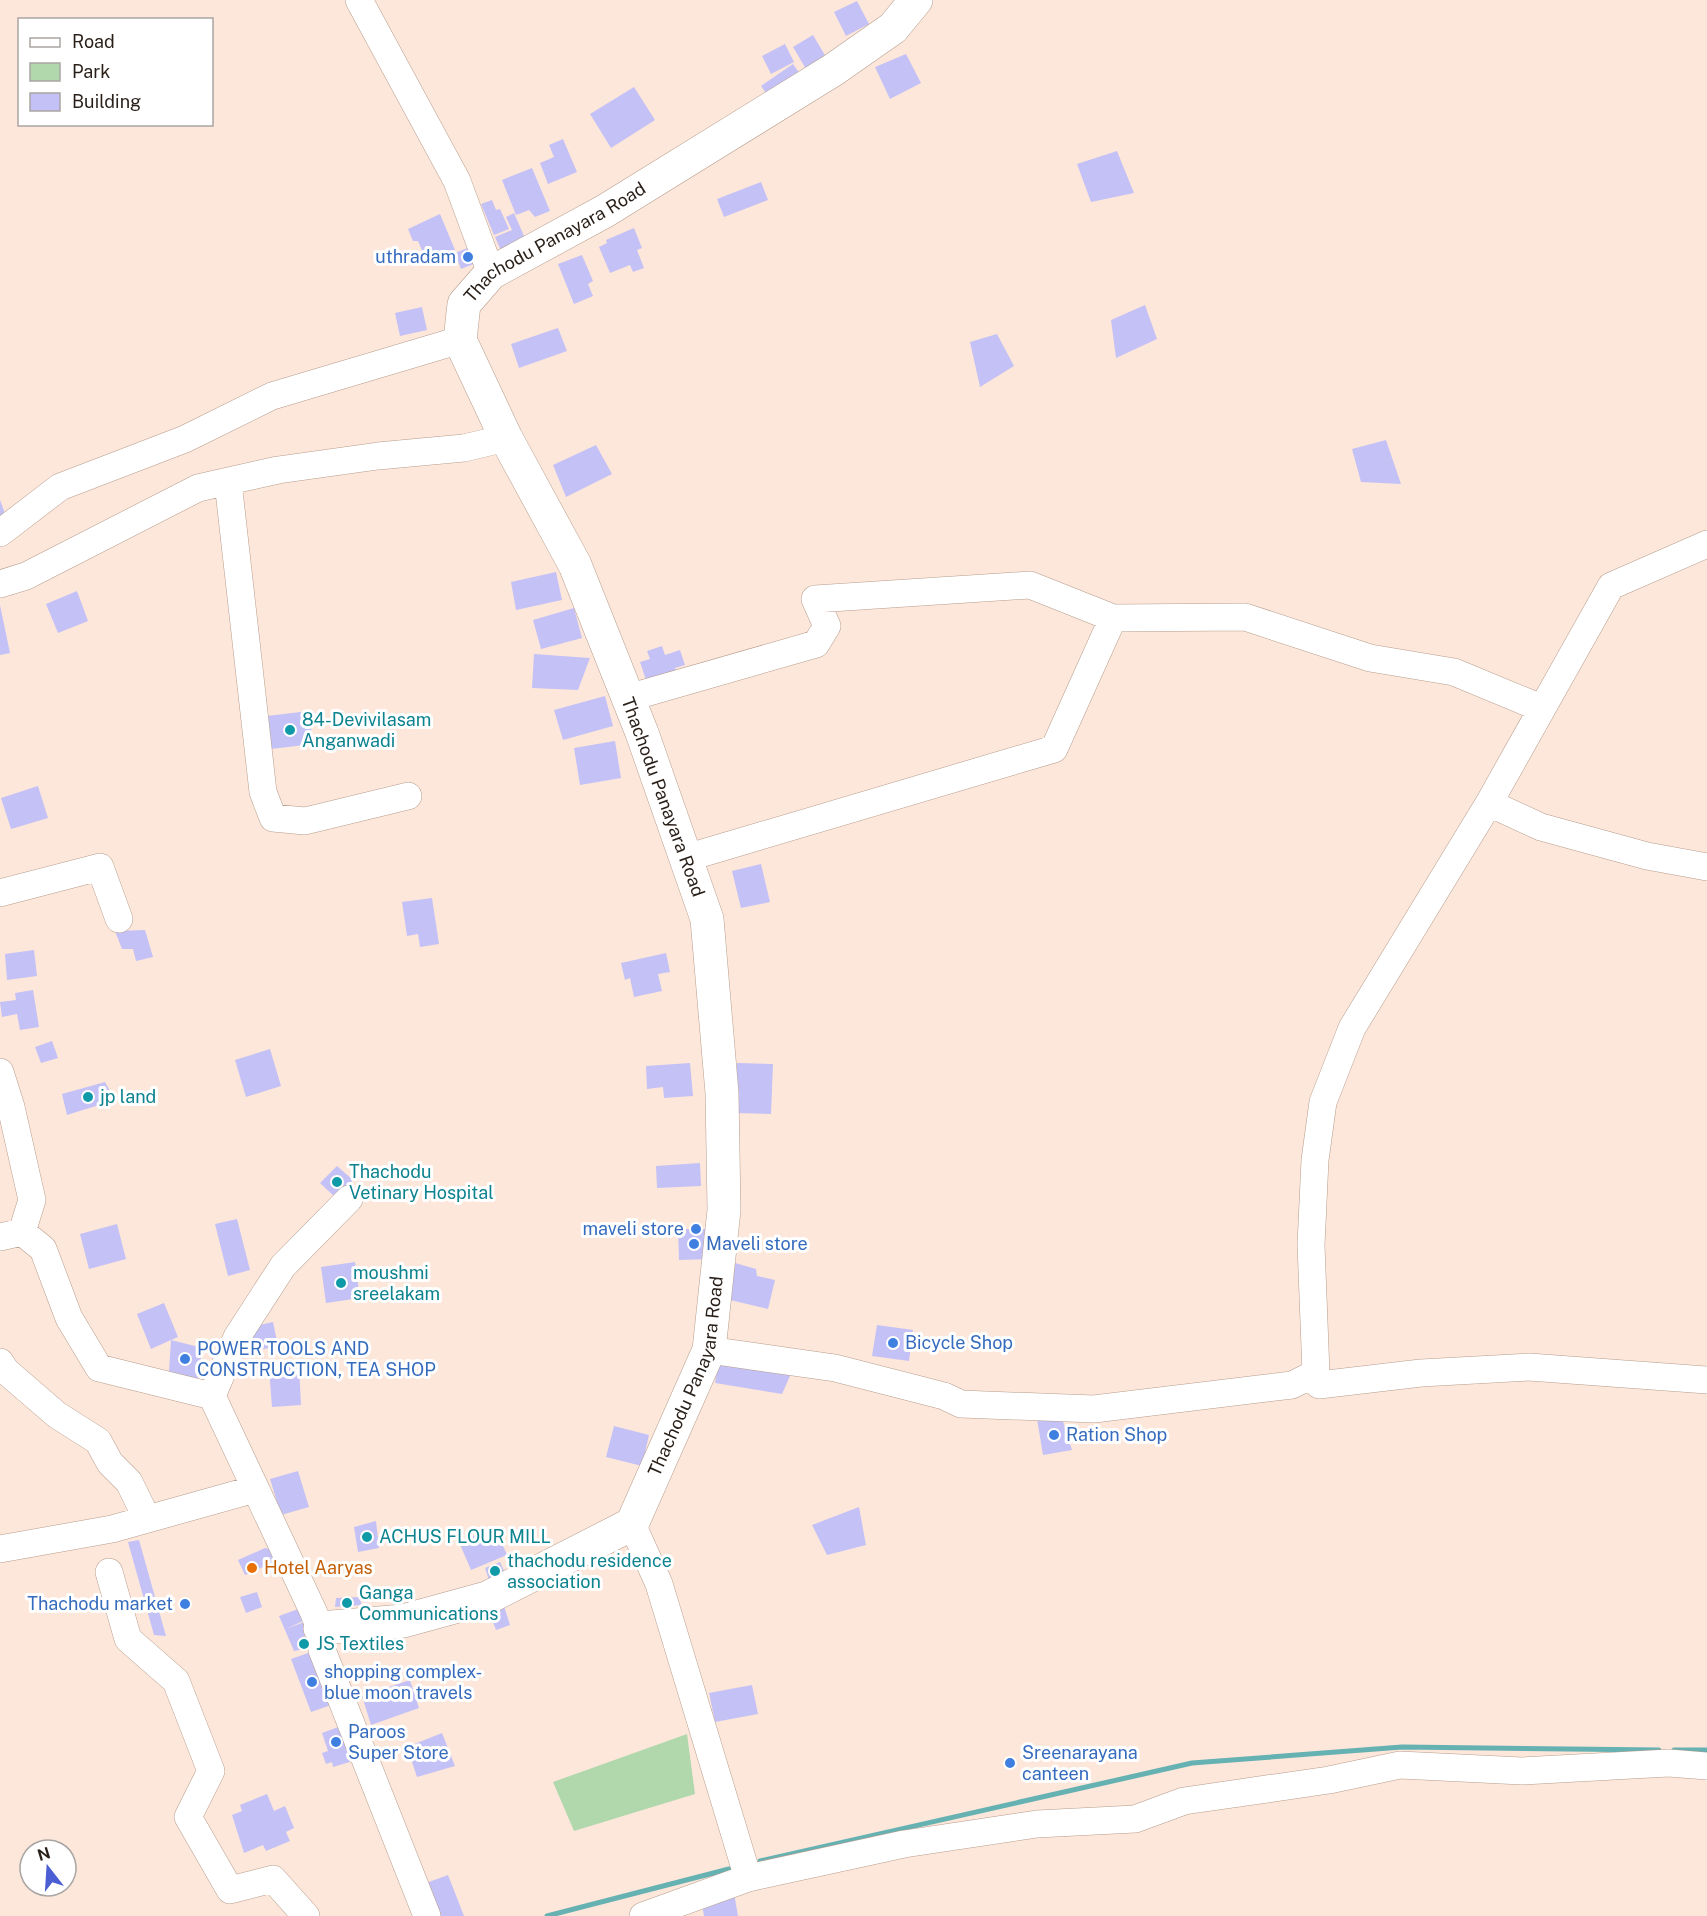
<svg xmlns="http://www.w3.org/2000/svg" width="1707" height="1916" font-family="'Public Sans',sans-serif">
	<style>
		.green { fill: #b1d8ad }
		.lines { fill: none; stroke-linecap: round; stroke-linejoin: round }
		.stream { stroke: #66b1b2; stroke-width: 5 }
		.building { fill: #c4c1f6 }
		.minor-casing { stroke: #b69d8d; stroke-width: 28 }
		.major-casing { stroke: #b69d8d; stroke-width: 34 }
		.minor { stroke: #fff; stroke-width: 27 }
		.major { stroke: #fff; stroke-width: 33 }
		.shop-dot { fill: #3f7fe0; stroke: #fff; stroke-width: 2 }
		.culture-dot { fill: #0f9aa8; stroke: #fff; stroke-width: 2 }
		.food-dot { fill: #e8710a; stroke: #fff; stroke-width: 2 }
		.labels { text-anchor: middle; stroke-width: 6; stroke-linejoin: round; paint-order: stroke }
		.street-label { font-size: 18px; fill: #291f19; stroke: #fff }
		.shop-label { font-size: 18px; fill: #366cbe; stroke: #fff; text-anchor: start }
		.culture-label { font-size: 18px; fill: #0d838f; stroke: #fff; text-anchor: start }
		.food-label { font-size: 18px; fill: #c56008; stroke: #fff; text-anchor: start }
	</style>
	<rect width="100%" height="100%" fill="#fde7da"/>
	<path class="green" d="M687 1734 695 1794 574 1831 553 1782Z"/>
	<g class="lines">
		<path class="stream" d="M1674 1750H1707
			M760 1861 1192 1763 1402 1747 1659 1750
			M547 1916 729 1869"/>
	</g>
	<path class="building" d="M857 1 869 24 846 36 834 12Z
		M813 35 826 57 806 69 793 47Z
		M785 44 794 62 771 74 762 56Z
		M906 54 921 83 890 99 875 67Z
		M793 64 800 74 768 96 761 86Z
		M634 87 655 120 611 148 590 114Z
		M563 139 577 172 548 184 540 163 554 157 549 145Z
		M1117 151 1134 193 1091 202 1077 164Z
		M532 168 550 211 535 217 529 210 516 215 502 180Z
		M761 182 768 200 724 217 717 199Z
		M492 200 496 210 500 209 509 229 494 235 481 204Z
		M514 213 528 245 503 255 495 237 512 230 506 217Z
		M440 214 455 250 427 262 418 241H413L408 229Z
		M634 228 642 248 637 250 644 268 633 272 630 265 610 273 599 247 607 243 606 240Z
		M475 245 481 261 461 269 455 253Z
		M582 255 593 281 588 284 593 296 574 304 558 264Z
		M1145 305 1157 339 1116 358 1111 320Z
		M422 307 427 330 400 336 395 313Z
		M558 328 567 351 519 368 511 344Z
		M997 334 1014 366 980 387 970 342Z
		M1386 440 1401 484 1361 482 1352 449Z
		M596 445 612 474 566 497 553 465Z
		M0 500 6 516 0 518Z
		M556 572 562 600 516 610 511 582Z
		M77 591 88 621 58 633 46 604Z
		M0 605 10 653 0 655Z
		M574 608 582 638 541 649 533 620Z
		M662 646 665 655 680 650 685 665 675 668 678 676 648 686 640 662 650 659 647 651Z
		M534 654 590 658 578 690 532 688Z
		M605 696 613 726 563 740 554 710Z
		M309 711 313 744 271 749 267 716Z
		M615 741 621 778 580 785 574 748Z
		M38 786 48 818 11 829 1 798Z
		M761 864 770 902 741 908 732 871Z
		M432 898 439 944 420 947 418 934 407 936 402 902Z
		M145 930 153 957 136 961 133 949H122L115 931Z
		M34 950 37 976 7 980 5 954Z
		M666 953 670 972 658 974 662 991 634 997 630 978 625 980 621 963Z
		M33 990 39 1027 20 1030 17 1014 2 1017 0 1002 16 1000 15 993Z
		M52 1041 58 1058 41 1063 35 1047Z
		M270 1049 281 1086 246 1097 235 1060Z
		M690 1063 693 1096 664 1098 663 1087 647 1089 646 1066Z
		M737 1063 773 1064 771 1114 736 1113Z
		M105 1082 115 1100 67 1115 62 1094Z
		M700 1163 701 1186 657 1188 656 1166Z
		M337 1166 353 1180 336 1198 320 1183Z
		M237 1219 250 1270 228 1276 215 1224Z
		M117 1224 126 1259 89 1269 80 1234Z
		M678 1229H709L710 1259 679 1260Z
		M355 1262 360 1298 326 1303 321 1267Z
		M735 1263 756 1269 757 1276 775 1280 768 1309 726 1299Z
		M164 1303 178 1337 171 1340 203 1348 197 1383 169 1371 171 1340 151 1349 137 1314Z
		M273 1322 278 1346 251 1352 246 1328Z
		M877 1325 913 1330 909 1361 872 1356Z
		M719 1357 793 1369 782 1394 715 1383Z
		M299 1366 301 1405 272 1407 269 1368Z
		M1061 1415 1072 1450 1043 1455 1037 1419Z
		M614 1426 649 1435 642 1466 606 1457Z
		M298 1471 309 1507 281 1515 270 1479Z
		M859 1507 866 1545 827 1555 812 1525Z
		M376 1521 379 1548 358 1552 354 1527Z
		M495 1527 507 1555 471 1570 459 1542Z
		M139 1540 166 1636 154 1635 128 1542Z
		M265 1548 274 1550 279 1560 245 1575 238 1560Z
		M500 1562 505 1573 489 1580 485 1568Z
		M257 1592 262 1607 246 1613 240 1597Z
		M359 1597 362 1605 335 1607 336 1598Z
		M503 1603 510 1625 496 1630 488 1608Z
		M301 1608 305 1620 286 1629 304 1622 307 1635 299 1639 311 1635 318 1646 294 1651 279 1616Z
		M314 1651 334 1704 311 1712 291 1659Z
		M410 1680 419 1708 371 1725 362 1696Z
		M752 1685 758 1714 715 1722 709 1693Z
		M341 1726 353 1761 333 1767 332 1762 326 1764 322 1753 328 1751 322 1733Z
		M442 1733 455 1766 417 1777 407 1747Z
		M267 1794 274 1811 285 1806 294 1828 286 1832 290 1841 266 1851 263 1845 244 1853 232 1815 242 1811 240 1805Z
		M448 1875 464 1916H439L426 1883Z
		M734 1893 738 1916H704L701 1899Z"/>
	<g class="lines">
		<defs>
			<path id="minor" d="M359 0 457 181 491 273
				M228 482 263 792 273 818 305 821 408 796
				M0 533 60 487 185 439 272 396 460 340
				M1707 544 1611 586 1489 803 1352 1028 1323 1102 1315 1160 1311 1245 1316 1373 1319 1385 1421 1373 1529 1367 1707 1380
				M0 584 26 576 198 488 278 470 378 456 464 448 506 438
				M628 698 816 644 827 626 815 599 1030 585 1113 618 1245 617 1370 658 1454 672 1541 708
				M1489 803 1541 827 1647 856 1707 867
				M686 858 1054 749 1113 618
				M0 893 100 867 119 919
				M0 1072 11 1107 32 1200 22 1232
				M0 1237 22 1232 43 1249 69 1318 99 1368 212 1396 313 1611 320 1628 322 1650 427 1916
				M709 1350 835 1368 944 1396 961 1404 1094 1409 1292 1385 1316 1373
				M0 1362 6 1371 57 1415 98 1441 110 1463 129 1482 147 1519
				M212 1396 237 1337 283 1266 349 1199
				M632 1524 659 1584 748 1878
				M0 1549 112 1529 255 1489
				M109 1572 128 1639 176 1681 211 1771 188 1817 230 1890 273 1879 306 1916
				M643 1916 748 1878 904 1844 1037 1824 1135 1819 1184 1801 1329 1780 1400 1765 1522 1771 1669 1763 1707 1766"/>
			<g id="major">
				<path id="s1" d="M320 1628 403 1621 487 1598 632 1524 709 1350 724 1210 722 1093 707 919 642 733 575 565 506 438 460 340 464 304 491 273 605 211 833 70 893 28 916 0"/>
			</g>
		</defs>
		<use href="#minor" class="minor-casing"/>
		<use href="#major" class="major-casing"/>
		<use href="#minor" class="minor"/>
		<use href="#major" class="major"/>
	</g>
	<g class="shop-dot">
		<circle cx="468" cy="257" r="6"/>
		<circle cx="696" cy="1229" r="6"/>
		<circle cx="694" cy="1244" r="6"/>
		<circle cx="893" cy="1343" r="6"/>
		<circle cx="185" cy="1359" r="6"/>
		<circle cx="1054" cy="1435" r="6"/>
		<circle cx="185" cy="1604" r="6"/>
		<circle cx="312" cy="1682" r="6"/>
		<circle cx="336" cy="1742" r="6"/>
		<circle cx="1010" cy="1763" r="6"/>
	</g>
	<g class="culture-dot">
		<circle cx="290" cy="730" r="6"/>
		<circle cx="88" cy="1097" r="6"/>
		<circle cx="337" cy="1182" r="6"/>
		<circle cx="341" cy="1283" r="6"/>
		<circle cx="367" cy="1537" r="6"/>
		<circle cx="495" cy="1571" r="6"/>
		<circle cx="347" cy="1603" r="6"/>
		<circle cx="304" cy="1644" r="6"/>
	</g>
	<circle class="food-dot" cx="252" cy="1568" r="6"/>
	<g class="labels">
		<g class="street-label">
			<text dy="6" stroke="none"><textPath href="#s1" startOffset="1734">Thachodu Panayara Road</textPath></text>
			<text transform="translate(663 797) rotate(70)" y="6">Thachodu Panayara Road</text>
			<text dy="6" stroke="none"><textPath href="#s1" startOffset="492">Thachodu Panayara Road</textPath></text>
		</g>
		<g class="shop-label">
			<text x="456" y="263" text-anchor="end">uthradam</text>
			<text x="684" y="1235" text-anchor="end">maveli store</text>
			<text x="706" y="1250">Maveli store</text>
			<text x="905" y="1349">Bicycle Shop</text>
			<text x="197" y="1355">POWER TOOLS AND<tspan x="197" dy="21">CONSTRUCTION, TEA SHOP</tspan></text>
			<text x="1066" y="1441">Ration Shop</text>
			<text x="173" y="1610" text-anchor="end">Thachodu market</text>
			<text x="324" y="1678">shopping complex-<tspan x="324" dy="21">blue moon travels</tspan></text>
			<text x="348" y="1738">Paroos<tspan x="348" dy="21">Super Store</tspan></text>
			<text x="1022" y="1759">Sreenarayana<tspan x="1022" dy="21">canteen</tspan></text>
		</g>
		<g class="culture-label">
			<text x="302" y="726">84-Devivilasam<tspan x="302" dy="21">Anganwadi</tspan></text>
			<text x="100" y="1103">jp land</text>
			<text x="349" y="1178">Thachodu<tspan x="349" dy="21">Vetinary Hospital</tspan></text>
			<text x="353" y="1279">moushmi<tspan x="353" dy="21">sreelakam</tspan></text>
			<text x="379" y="1543">ACHUS FLOUR MILL</text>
			<text x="507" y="1567">thachodu residence<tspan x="507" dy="21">association</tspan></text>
			<text x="359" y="1599">Ganga<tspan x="359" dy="21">Communications</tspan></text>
			<text x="316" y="1650">JS Textiles</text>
		</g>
		<g class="food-label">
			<text x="264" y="1574">Hotel Aaryas</text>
		</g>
	</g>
	<rect x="18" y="18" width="195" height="108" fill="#ffffff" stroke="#a9a5a3" stroke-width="1.5"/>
	<rect x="30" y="38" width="30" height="9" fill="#ffffff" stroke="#a9a5a3" stroke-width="1.5"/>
	<text x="72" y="48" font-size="18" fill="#291f19">Road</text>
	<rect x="30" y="63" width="30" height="18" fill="#b1d8ad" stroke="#a9a5a3" stroke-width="1.5"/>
	<text x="72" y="78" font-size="18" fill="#291f19">Park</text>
	<rect x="30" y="93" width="30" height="18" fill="#c4c1f6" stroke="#a9a5a3" stroke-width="1.5"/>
	<text x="72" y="108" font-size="18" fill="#291f19">Building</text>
	<g transform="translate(48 1868) rotate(343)"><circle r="28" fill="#ffffff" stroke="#a9a5a3" stroke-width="1.5"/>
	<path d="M0-4.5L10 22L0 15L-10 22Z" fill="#4b5ed3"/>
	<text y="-9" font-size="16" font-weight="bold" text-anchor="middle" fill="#291f19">N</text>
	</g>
</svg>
